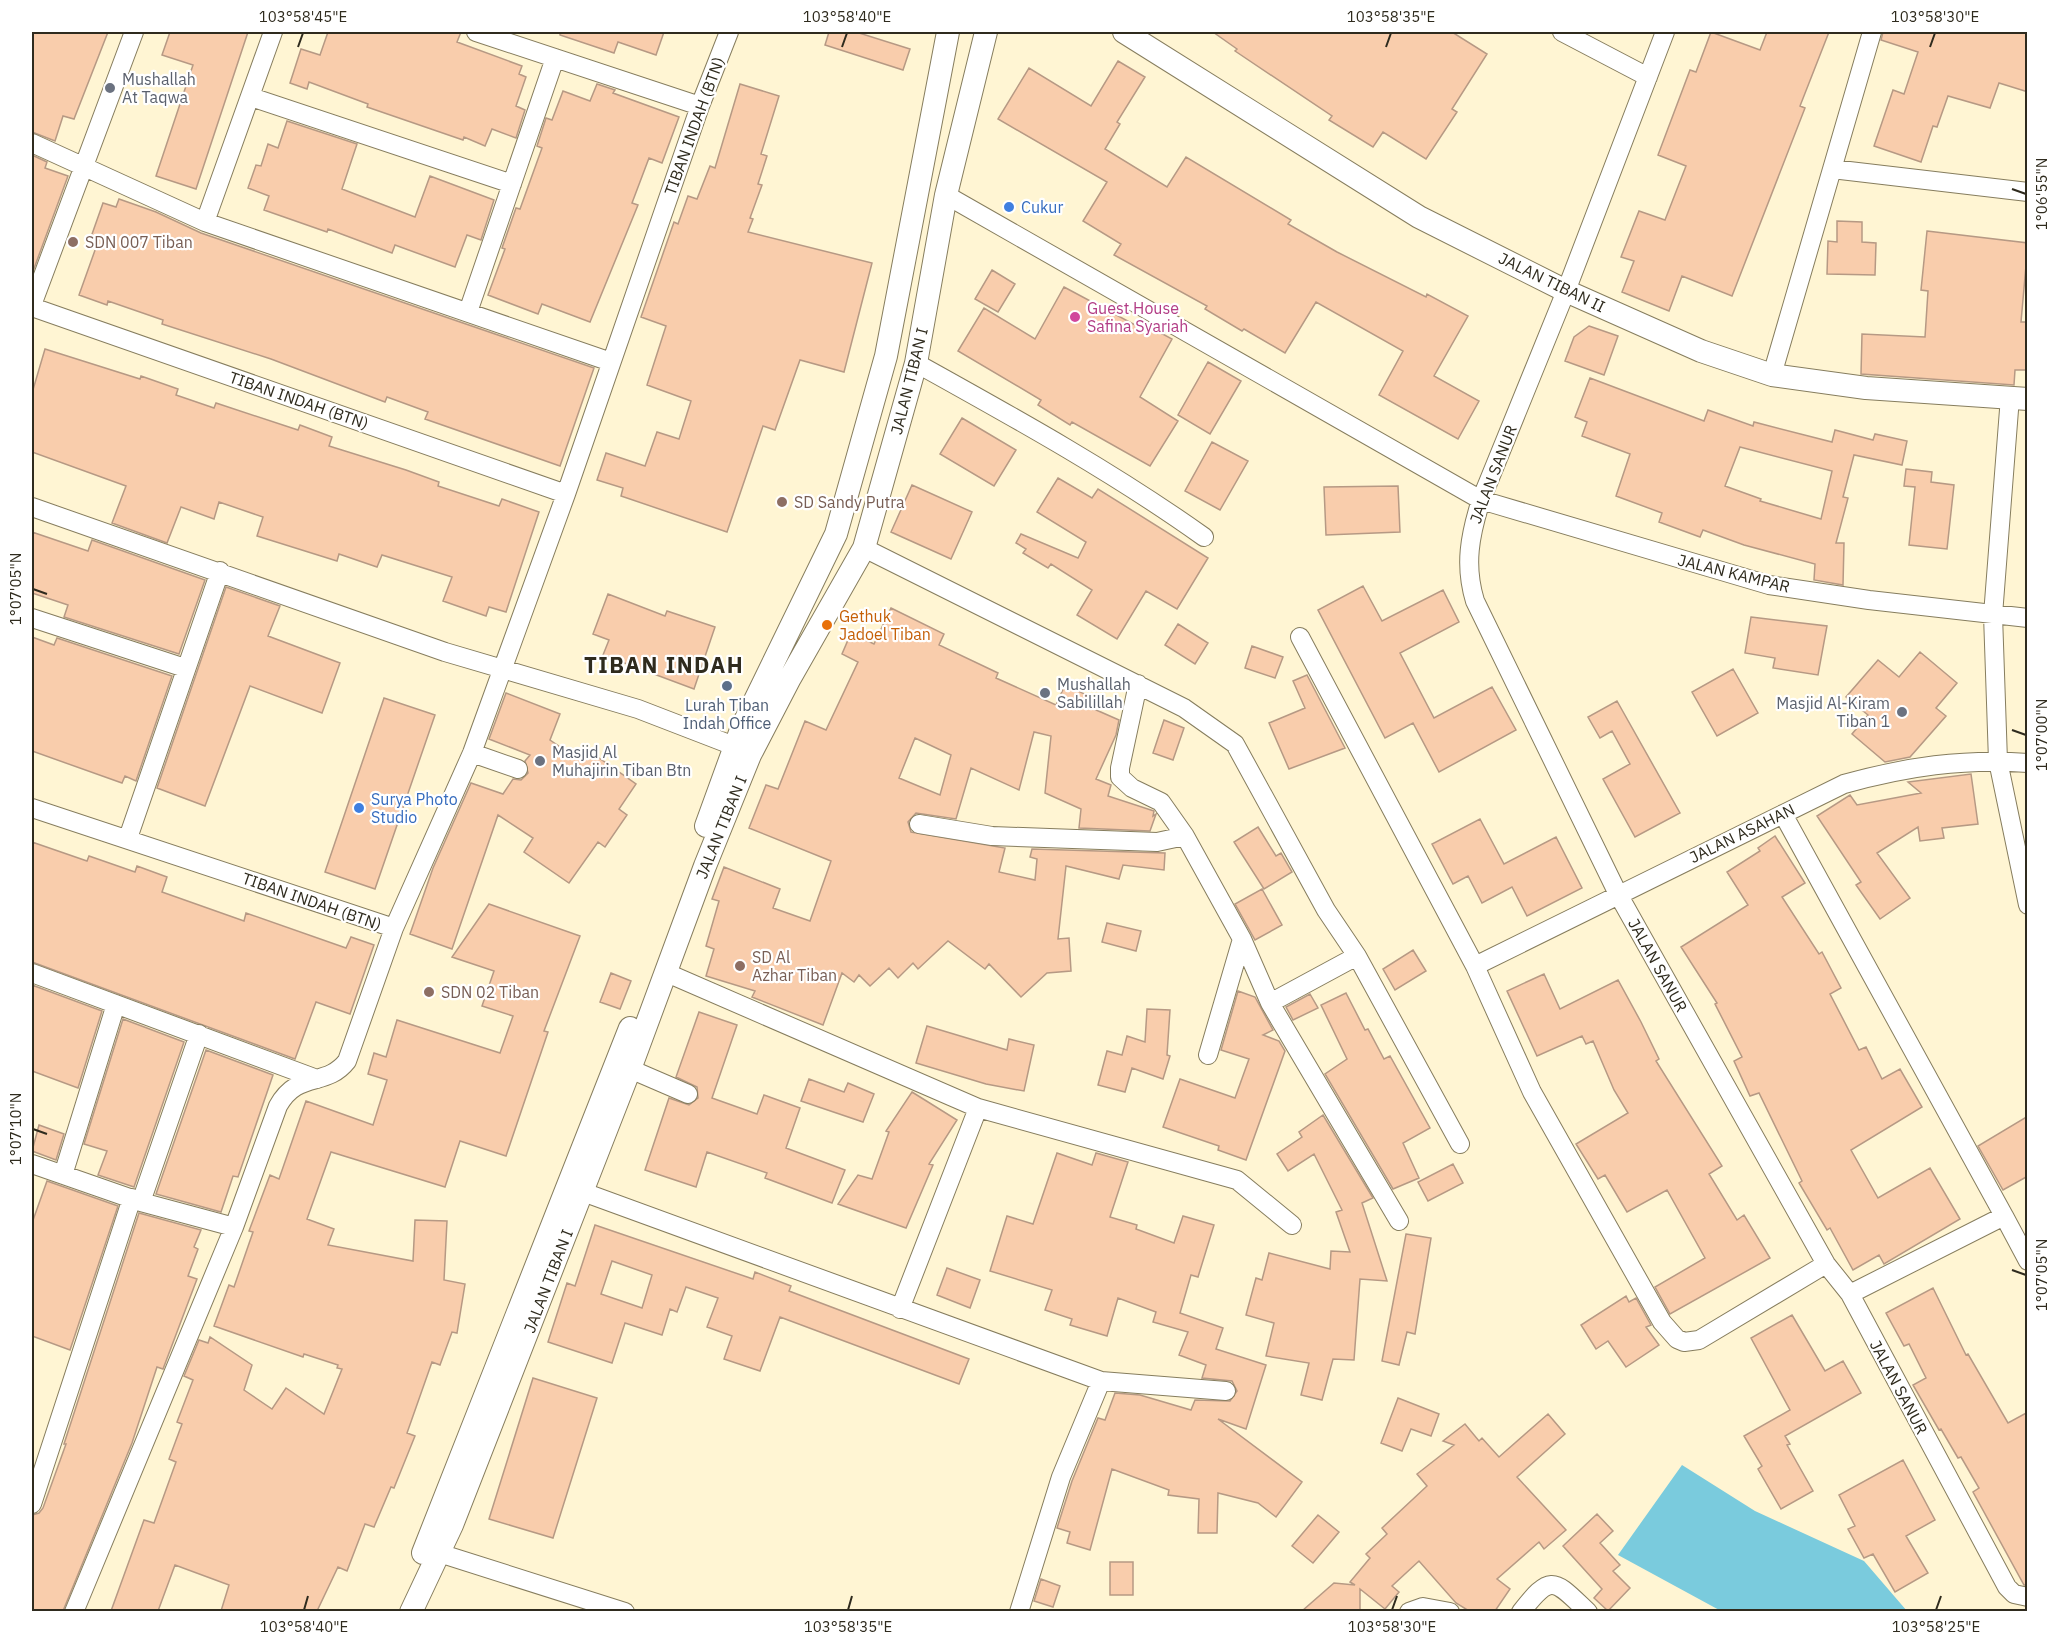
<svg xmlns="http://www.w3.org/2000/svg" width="2059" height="1643" font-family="'IBM Plex Sans',sans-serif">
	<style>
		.water { fill: #7acbdd }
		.building { fill: #f9cdac; stroke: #b69984; stroke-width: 1.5; fill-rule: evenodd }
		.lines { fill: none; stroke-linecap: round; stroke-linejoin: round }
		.minor-casing { stroke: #867d5e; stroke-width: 20 }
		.tertiary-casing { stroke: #867d5e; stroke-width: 24 }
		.minor { stroke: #fff; stroke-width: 18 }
		.tertiary { stroke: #fff; stroke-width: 22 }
		.ticks { fill: none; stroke: #2f2b1e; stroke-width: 2 }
		.worship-dot { fill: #6b7280; stroke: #fff; stroke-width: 2 }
		.shop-dot { fill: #3f7fe0; stroke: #fff; stroke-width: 2 }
		.education-dot { fill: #8d6e63; stroke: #fff; stroke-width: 2 }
		.hotel-dot { fill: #d1479c; stroke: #fff; stroke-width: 2 }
		.food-dot { fill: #e8710a; stroke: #fff; stroke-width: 2 }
		.service-dot { fill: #5c6f8a; stroke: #fff; stroke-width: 2 }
		.labels { text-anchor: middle; stroke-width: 4.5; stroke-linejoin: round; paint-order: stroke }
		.worship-label { font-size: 16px; fill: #5b616d; stroke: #fff; text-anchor: start }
		.street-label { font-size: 16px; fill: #2f2b1e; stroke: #fff }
		.shop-label { font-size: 16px; fill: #366cbe; stroke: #fff; text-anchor: start }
		.education-label { font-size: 16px; fill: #785e54; stroke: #fff; text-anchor: start }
		.hotel-label { font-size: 16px; fill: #b23c85; stroke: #fff; text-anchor: start }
		.food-label { font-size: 16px; fill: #c56008; stroke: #fff; text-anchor: start }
		.service-label { font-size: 16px; fill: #4e5e75; stroke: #fff }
		.district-label { font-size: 22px; font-weight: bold; letter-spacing: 1.5px; fill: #2f2b1e; stroke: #fff }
		.neatline { fill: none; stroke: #2f2b1e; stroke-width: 2 }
		.ticks-label { font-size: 15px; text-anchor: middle; fill: #2f2b1e }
	</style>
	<rect width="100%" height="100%" fill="#fff5d3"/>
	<path class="water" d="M1682 1465 1755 1511 1864 1561 1907 1611H1721L1618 1555Z"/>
	<path class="building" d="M32 32H108L74 119 63 116 55 141 32 132Z
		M170 32H248L196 189 156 176 193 65 162 55Z
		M328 32H461L457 42 522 66 519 74 526 77 516 106 525 110 516 138 492 129 485 146 464 137 463 140 367 107 368 104 309 82 307 89 290 83 301 49 320 55Z
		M560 32H664L656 55 618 42 614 53 560 35Z
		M829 32H856L910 49 903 70 825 45Z
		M1213 32H1452L1487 54 1452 109 1457 112 1426 159 1383 132 1373 147 1329 120 1332 116 1235 51 1237 49Z
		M1711 32 1760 50 1767 32H1829L1800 106 1805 108 1732 296 1682 276 1669 311 1622 292 1634 261 1621 257 1639 211 1665 220 1686 166 1658 155 1690 70 1696 72Z
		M1883 32H2028V92L1999 83 1990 108 1948 96 1937 127 1933 126 1921 162 1874 146 1893 90 1904 94 1918 52 1881 40Z
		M1118 61 1145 77 1117 122 1120 124 1105 149 1167 187 1186 157 1291 220 1288 224 1337 252 1426 297 1427 294 1468 316 1434 376 1479 401 1458 439 1379 395 1403 351 1316 302 1285 353 1244 329 1242 331 1205 309 1207 306 1114 255 1121 244 1083 221 1107 182 998 119 1029 68 1091 106Z
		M597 84 615 90 613 93 679 117 662 163 649 158 632 203 638 205 590 322 542 304 538 314 488 295 505 249 502 248 516 208 520 209 542 148 537 146 546 118 552 120 563 91 590 101Z
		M740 84 779 96 761 154 767 156 758 184 762 185 750 218 753 219 748 232 872 263 844 372 800 360 775 430 763 426 727 532 621 496 623 488 597 480 606 453 645 466 657 432 679 439 691 401 647 385 666 326 641 317 674 222 678 224 688 196 697 199 710 166 715 168Z
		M287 121 357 144 342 189 415 217 430 176 494 200 481 240 467 235 455 267 395 245 392 253 328 229 327 232 264 210 269 196 248 188 256 165 261 166 268 144 278 148Z
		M32 155 47 162 45 168 68 176 32 274Z
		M119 199 156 212 201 233 594 368 560 466 425 419 428 412 387 397 385 402 271 359 162 324 163 320 108 301 107 305 79 295 99 239 91 237 103 203 116 207Z
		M1837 221 1862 222V242L1876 243 1875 275 1827 274 1828 241 1837 242Z
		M1927 231 2028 243 2021 322H2028V370H2015L2014 385 1861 374 1862 334 1925 337 1928 291 1921 290Z
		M992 270 1015 284 998 312 975 299Z
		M1064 287 1135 325 1137 320 1172 339 1140 397 1178 421 1150 466 1072 422 1070 425 1038 405 1041 400 958 351 984 308 1035 339Z
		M1589 326 1618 336 1604 375 1565 361 1574 337Z
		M45 349 140 379 141 376 178 389 176 395 214 408 216 403 298 430 300 425 332 437 329 446 406 470 439 482 438 486 499 506 502 499 539 512 506 612 489 607 486 616 443 601 452 577 382 555 377 567 339 554 337 561 257 536 263 517 219 502 214 519 181 507 167 543 112 523 126 486 32 452V393Z
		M1208 362 1241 381 1210 434 1178 415Z
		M1590 378 1704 421 1708 410 1753 426 1754 422 1832 442 1835 430 1873 440 1875 434 1907 441 1902 465 1854 455 1843 497 1848 498 1836 543H1844L1843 585 1814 580 1815 564 1744 545 1703 530 1700 537 1659 522 1662 513 1616 496 1630 454 1582 436 1587 422 1575 417ZM1740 447 1832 471 1821 519 1760 501 1761 499 1725 486Z
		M962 418 1016 450 994 486 940 454Z
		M1212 442 1248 461 1220 510 1185 491Z
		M1906 469 1932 472 1931 482 1954 485 1947 549 1909 545 1915 487 1904 486Z
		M1058 478 1092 498 1098 489 1208 558 1177 609 1146 591 1117 639 1077 615 1092 590 1051 564 1048 568 1023 553 1026 549 1016 543 1021 534 1078 558 1086 542 1037 512Z
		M912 485 972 512 951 559 891 532Z
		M1398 486 1400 532 1326 535 1324 487Z
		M32 532 88 551 92 540 205 580 179 654 64 617 68 605 32 593Z
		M1363 586 1382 621 1443 590 1459 622 1400 653 1434 718 1492 687 1516 730 1439 772 1413 723 1385 738 1318 610Z
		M226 587 280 606 268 636 340 663 322 713 250 686 205 806 157 788Z
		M608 594 665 616 667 611 715 627 694 689 603 655 609 640 593 634Z
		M891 608 944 634 939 645 998 673 996 678 1056 705 1065 685 1098 700 1094 709 1119 720 1116 735 1096 779 1111 785 1108 796 1154 811 1153 816 1156 814 1150 831 1079 828 1081 809 1045 793 1051 736 1034 732 1019 790 971 768 956 819 916 813 908 822 911 832 1005 848 999 872 1035 880 1037 859 1030 857 1032 849 1165 853 1164 870 1123 865 1119 879 1066 866 1058 939 1069 938 1071 971 1047 973 1021 997 989 964 985 969 948 941 918 969 913 963 898 978 889 968 870 986 859 975 854 982 842 973 823 1025 752 997 755 991 706 976 714 949 706 946 719 901 712 899 724 867 780 889 773 908 810 921 831 861 749 828 766 785 778 789 805 721 826 730 858 662 842 654 851 633 874 644ZM915 738 951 755 940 795 899 778Z
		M1751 617 1827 626 1818 675 1773 668 1775 658 1745 653Z
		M1178 624 1208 643 1195 664 1165 645Z
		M32 637 54 645 57 638 172 676 136 781 125 776 122 783 32 751Z
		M1252 646 1283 657 1275 678 1245 668Z
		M1920 652 1957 683 1936 708 1946 716 1910 757 1885 762 1852 734 1868 715 1846 697 1878 660 1899 677Z
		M1733 669 1758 713 1717 736 1692 692Z
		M1307 675 1345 748 1289 769 1269 723 1305 708 1293 681Z
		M506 693 560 714 550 740 578 759 585 748 636 784 619 809 627 815 605 847 598 842 569 883 524 852 533 838 498 815 452 949 410 934 433 868 471 783 503 794 513 779 521 780 528 773 525 761 530 755 489 739Z
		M384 698 435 715 375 889 325 872Z
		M1617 701 1680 813 1635 837 1603 779 1630 764 1612 731 1600 738 1588 717Z
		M1164 720 1184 728 1173 760 1153 753Z
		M1971 774 1978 824 1942 828 1944 838 1920 841 1918 827 1877 853 1910 898 1880 919 1856 885 1861 882 1817 816 1850 795 1857 805 1921 793 1908 782Z
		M1480 819 1504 864 1556 837 1582 888 1527 916 1512 887 1482 903 1468 876 1453 884 1432 844Z
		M1258 827 1276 856 1281 853 1292 872 1264 889 1234 842Z
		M1775 836 1805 883 1782 897 1819 954 1822 952 1841 988 1830 994 1859 1050 1866 1047 1882 1079 1900 1069 1922 1107 1851 1150 1878 1198 1930 1168 1960 1219 1884 1264 1879 1255 1853 1270 1830 1228 1827 1230 1799 1183 1802 1181 1759 1093 1750 1096 1734 1061 1742 1057 1715 1004 1717 1003 1681 947 1748 905 1727 872 1760 851 1758 848Z
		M32 842 87 861 89 856 135 872 137 866 167 877 162 892 244 921 246 913 346 948 351 937 374 945 350 1014 316 1002 295 1059 32 962Z
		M1262 889 1282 925 1255 940 1235 904Z
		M489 904 580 936 544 1031 548 1032 506 1156 460 1141 445 1187 331 1152 307 1219 334 1229 328 1245 413 1261 415 1220 447 1221 444 1280 465 1284 457 1333 452 1332 440 1365 432 1362 407 1433 415 1436 394 1488 391 1487 374 1527 365 1524 347 1571 338 1567 317 1611H221L229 1585 175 1565 158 1611H111L144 1520 154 1523 176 1462 169 1459 182 1424 177 1422 193 1380 184 1376 199 1340 208 1343 210 1337 252 1365 244 1390 272 1409 286 1388 324 1414 342 1369 337 1368 338 1365 304 1354 303 1357 214 1326 229 1285 234 1287 253 1232 249 1231 270 1175 279 1179 306 1101 373 1125 387 1080 368 1074 374 1053 386 1057 397 1020 500 1053 513 1016 482 1006 494 971 452 957Z
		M1107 923 1141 931 1136 951 1102 942Z
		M1413 950 1426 971 1395 990 1383 969Z
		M611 973 631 981 620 1009 600 1002Z
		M1544 974 1560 1009 1618 980 1641 1022 1659 1059 1656 1061 1722 1166 1709 1174 1737 1220 1744 1215 1770 1258 1670 1314 1655 1287 1705 1258 1667 1190 1627 1212 1605 1175 1598 1179 1576 1144 1628 1113 1614 1090 1593 1041 1586 1044 1582 1036 1537 1056 1507 991Z
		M32 985 102 1011 78 1088 32 1071Z
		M1238 991 1255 997 1273 1030 1263 1035 1279 1041 1285 1051 1246 1160 1218 1150 1219 1146 1163 1127 1180 1079 1235 1098 1249 1059 1221 1050Z
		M1346 993 1365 1030 1368 1029 1384 1059 1390 1056 1430 1128 1403 1143 1419 1178 1393 1189 1325 1074 1347 1059 1321 1005Z
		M1310 994 1318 1008 1293 1020 1286 1007Z
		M1147 1009 1170 1010 1167 1055 1170 1056 1163 1079 1132 1068 1125 1092 1098 1085 1107 1051 1122 1055 1127 1036 1145 1042Z
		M699 1012 737 1025 712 1098 757 1114 764 1095 800 1108 786 1148 845 1170 832 1203 765 1178 767 1173 707 1152 696 1187 645 1170 669 1098 689 1105 698 1098 697 1087 676 1077Z
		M123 1019 184 1042 134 1187 98 1175 107 1151 84 1144Z
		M927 1026 1007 1050 1009 1039 1034 1045 1024 1091 986 1084 916 1063Z
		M206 1050 273 1075 238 1177 233 1176 221 1212 156 1194Z
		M809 1079 844 1092 848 1083 874 1094 863 1122 801 1101Z
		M912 1092 957 1120 929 1164 933 1165 906 1228 838 1204 858 1175 872 1179 889 1132 886 1131Z
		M1323 1115 1373 1198 1362 1203 1387 1281 1360 1279 1354 1360 1333 1359 1322 1400 1301 1395 1309 1363 1266 1356 1274 1323 1246 1315 1256 1278 1262 1280 1269 1253 1330 1269 1331 1251 1350 1252 1336 1212 1342 1210 1314 1154 1288 1171 1277 1154 1302 1137 1299 1132Z
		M2028 1116V1176L2003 1190 1978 1146Z
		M39 1125 64 1134 56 1160 32 1151Z
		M1057 1153 1092 1165 1096 1153 1128 1162 1110 1217 1137 1225 1136 1229 1174 1243 1183 1216 1214 1225 1198 1277 1191 1275 1180 1313 1223 1328 1216 1349 1266 1365 1246 1429 1218 1419 1302 1482 1276 1517 1258 1503 1218 1493 1217 1533H1198L1199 1499 1168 1495 1169 1490 1112 1469 1090 1550 1067 1543 1070 1532 1057 1528 1072 1481 1098 1418 1105 1420 1115 1393 1140 1395 1191 1410 1195 1400 1230 1401 1237 1391 1232 1381 1202 1378 1206 1365 1179 1355 1188 1332 1153 1322 1156 1312 1118 1298 1107 1336 1070 1325 1072 1319 1045 1310 1052 1290 990 1271 1007 1216 1033 1224Z
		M1453 1164 1463 1183 1428 1201 1418 1182Z
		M47 1181 118 1206 70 1350 32 1336V1223Z
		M139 1213 201 1230 194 1247 198 1249 188 1276 197 1279 163 1369 157 1367 132 1443 63 1611H32V1515L39 1513 43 1508 66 1444H64Z
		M595 1225 753 1279 755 1272 791 1286 789 1291 969 1359 959 1384 780 1317 760 1371 724 1359 732 1336 707 1327 718 1298 686 1287 677 1312 670 1309 662 1335 625 1323 612 1363 548 1342 567 1283 575 1286ZM612 1261 652 1275 642 1308 601 1294Z
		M1406 1234 1431 1238 1415 1334 1407 1332 1399 1365 1382 1361Z
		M947 1268 980 1280 970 1308 937 1295Z
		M1933 1288 1966 1355 1968 1354 2008 1423 2028 1412V1585H2024L1973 1492 1979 1488 1961 1457 1958 1458 1941 1429 1939 1430 1913 1385 1926 1378 1909 1344 1904 1346 1886 1313Z
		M1626 1296 1629 1302 1636 1298 1651 1325 1646 1327 1659 1345 1626 1367 1608 1341 1596 1349 1581 1325Z
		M1792 1315 1825 1371 1843 1361 1861 1393 1785 1436 1790 1444 1787 1445 1813 1491 1781 1509 1758 1469 1762 1466 1744 1436 1790 1410 1751 1338Z
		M533 1378 597 1398 553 1538 489 1519Z
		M1398 1398 1439 1414 1431 1436 1411 1429 1402 1451 1381 1443Z
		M1548 1414 1565 1434 1517 1477 1566 1530 1544 1549 1539 1542 1497 1579 1510 1589 1495 1611H1469L1456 1603 1419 1561 1392 1586 1399 1592 1385 1609 1360 1589V1611H1302L1334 1583 1355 1585 1350 1582 1370 1558 1366 1554 1387 1534 1382 1528 1427 1486 1417 1474 1454 1445 1443 1441 1465 1424 1479 1441 1482 1438 1499 1457Z
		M1903 1460 1935 1520 1906 1536 1928 1573 1895 1592 1873 1554 1864 1558 1848 1529 1855 1526 1839 1495Z
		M1597 1514 1613 1531 1600 1543 1620 1565 1613 1571 1630 1588 1608 1611 1594 1598 1602 1589 1563 1546Z
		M1318 1515 1339 1532 1313 1563 1292 1546Z
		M1110 1562H1133V1595H1110Z
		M1041 1579 1060 1586 1053 1607 1034 1601Z"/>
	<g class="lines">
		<defs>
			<path id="minor" d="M476 32 700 106
				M1562 32 1648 77
				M1665 32 1566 291 1481 500C1470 535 1464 565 1475 601L1618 894 1826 1264 1850 1294 2007 1587 2014 1594 2028 1597
				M251 97 512 184
				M32 143 205 222 611 362
				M1832 169 2028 192
				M946 195 1481 500 1769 585 1869 600 2028 618
				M205 222 273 32
				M32 305 134 32
				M32 307 566 494
				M468 312 555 58
				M916 363C1015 418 1113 472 1204 537
				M1772 375 1872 32
				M2010 397 1993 615 1998 761 2028 905
				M32 507 445 652 638 709 734 746
				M864 548 1184 708 1235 744 1326 910 1357 956 1460 1144
				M32 618 185 668
				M1300 637 1475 966 1532 1092 1662 1322 1677 1339 1684 1342 1699 1340 1826 1264
				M1138 684 1120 768V777L1132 788 1161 802 1185 836 1242 939 1270 1003 1357 956
				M472 753 518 769
				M32 808 394 928
				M1783 814 2004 1216 1850 1294
				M919 824 992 836 1157 842 1185 836
				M128 838 220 571
				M1475 966 1844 784C1905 767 1964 758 2028 763
				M32 973 317 1079
				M667 973 978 1108 1237 1180 1292 1225
				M1270 1003 1399 1221
				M1208 1055 1242 939
				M630 1069 688 1094
				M32 1164 141 1202 234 1227
				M63 1175 116 1004
				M583 1192 1101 1381 1226 1391
				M141 1202 199 1034
				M2004 1216 2028 1261
				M900 1309 978 1108
				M32 1504 132 1198
				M439 1553 625 1612
				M74 1612 234 1227 278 1106C298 1070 326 1088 347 1061L394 928 472 753 566 494 700 106 729 32
				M1019 1612 1061 1477 1101 1381
				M1409 1612 1423 1607 1450 1612
				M1521 1612C1552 1572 1554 1580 1588 1612"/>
			<path id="tertiary" d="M1124 32 1419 217 1566 291 1701 351 1772 375 1866 388 2028 399
				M706 826 742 727 836 534 886 356 948 32
				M423 1553 630 1028
				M411 1612 452 1525 630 1069 705 866 750 755 790 678 864 548 916 363 946 195 986 32"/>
		</defs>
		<use href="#minor" class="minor-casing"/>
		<use href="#tertiary" class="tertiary-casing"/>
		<use href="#minor" class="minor"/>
		<use href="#tertiary" class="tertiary"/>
	</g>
	<path class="ticks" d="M298 47 303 33M842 47 847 33M1386 47 1391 33M1930 47 1935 33M2012 189 2026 194M33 589 47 594M2012 730 2026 735M33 1129 47 1134M2012 1270 2026 1275M304 1610 308 1596M848 1610 852 1596M1392 1610 1397 1596M1936 1610 1941 1596"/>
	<g class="worship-dot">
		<circle cx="110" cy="88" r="6"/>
		<circle cx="1045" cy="693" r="6"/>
		<circle cx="1902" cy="712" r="6"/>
		<circle cx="540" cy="761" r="6"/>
	</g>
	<g class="shop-dot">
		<circle cx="1009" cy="207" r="6"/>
		<circle cx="359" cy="808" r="6"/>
	</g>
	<g class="education-dot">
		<circle cx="73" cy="242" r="6"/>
		<circle cx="782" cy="502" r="6"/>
		<circle cx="740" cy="966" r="6"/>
		<circle cx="429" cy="992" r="6"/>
	</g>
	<circle class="hotel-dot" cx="1075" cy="317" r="6"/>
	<circle class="food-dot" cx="827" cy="625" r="6"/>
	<circle class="service-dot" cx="727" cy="686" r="6"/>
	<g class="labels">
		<g class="worship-label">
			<text x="122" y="85">Mushallah<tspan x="122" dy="18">At Taqwa</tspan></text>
			<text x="1057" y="690">Mushallah<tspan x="1057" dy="18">Sabilillah</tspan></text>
			<text x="1890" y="709" text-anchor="end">Masjid Al-Kiram<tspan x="1890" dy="18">Tiban 1</tspan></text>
			<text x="552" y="758">Masjid Al<tspan x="552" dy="18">Muhajirin Tiban Btn</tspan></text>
		</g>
		<g class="street-label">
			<text transform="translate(694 126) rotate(-70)" y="6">TIBAN INDAH (BTN)</text>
			<text transform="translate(1552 282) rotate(26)" y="6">JALAN TIBAN II</text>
			<text transform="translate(909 381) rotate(-76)" y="6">JALAN TIBAN I</text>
			<text transform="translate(299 400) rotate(19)" y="6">TIBAN INDAH (BTN)</text>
			<text transform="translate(1493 474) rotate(-69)" y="6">JALAN SANUR</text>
			<text transform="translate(1734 573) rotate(14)" y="6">JALAN KAMPAR</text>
			<text transform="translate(721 827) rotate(-68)" y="6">JALAN TIBAN I</text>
			<text transform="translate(1742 833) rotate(-26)" y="6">JALAN ASAHAN</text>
			<text transform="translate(312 901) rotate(19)" y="6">TIBAN INDAH (BTN)</text>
			<text transform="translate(1658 965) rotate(61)" y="6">JALAN SANUR</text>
			<text transform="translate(548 1281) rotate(-69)" y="6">JALAN TIBAN I</text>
			<text transform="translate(1899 1387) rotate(62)" y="6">JALAN SANUR</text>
		</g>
		<g class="shop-label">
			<text x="1021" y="213">Cukur</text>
			<text x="371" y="805">Surya Photo<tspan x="371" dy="18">Studio</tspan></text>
		</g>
		<g class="education-label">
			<text x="85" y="248">SDN 007 Tiban</text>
			<text x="794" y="508">SD Sandy Putra</text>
			<text x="752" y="963">SD Al<tspan x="752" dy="18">Azhar Tiban</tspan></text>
			<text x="441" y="998">SDN 02 Tiban</text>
		</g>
		<g class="hotel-label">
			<text x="1087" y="314">Guest House<tspan x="1087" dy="18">Safina Syariah</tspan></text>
		</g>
		<g class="food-label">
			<text x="839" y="622">Gethuk<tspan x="839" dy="18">Jadoel Tiban</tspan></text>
		</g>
		<g class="service-label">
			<text x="727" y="711">Lurah Tiban<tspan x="727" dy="18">Indah Office</tspan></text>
		</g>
		<g class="district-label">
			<text x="664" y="673">TIBAN INDAH</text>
		</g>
	</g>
	<rect width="2059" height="1643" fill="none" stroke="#ffffff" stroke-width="66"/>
	<rect x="33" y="33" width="1993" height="1577" class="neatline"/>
	<g class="ticks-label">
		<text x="303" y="22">103°58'45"E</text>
		<text x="847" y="22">103°58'40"E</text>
		<text x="1391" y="22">103°58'35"E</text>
		<text x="1935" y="22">103°58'30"E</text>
		<text transform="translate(2042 194) rotate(-90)" y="5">1°06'55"N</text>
		<text transform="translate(16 589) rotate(-90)" y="5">1°07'05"N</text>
		<text transform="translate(2042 735) rotate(-90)" y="5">1°07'00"N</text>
		<text transform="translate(16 1129) rotate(-90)" y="5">1°07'10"N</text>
		<text transform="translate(2042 1275) rotate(-90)" y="5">1°07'05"N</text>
		<text x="304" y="1632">103°58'40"E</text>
		<text x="848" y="1632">103°58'35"E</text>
		<text x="1392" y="1632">103°58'30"E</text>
		<text x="1936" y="1632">103°58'25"E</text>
	</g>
</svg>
